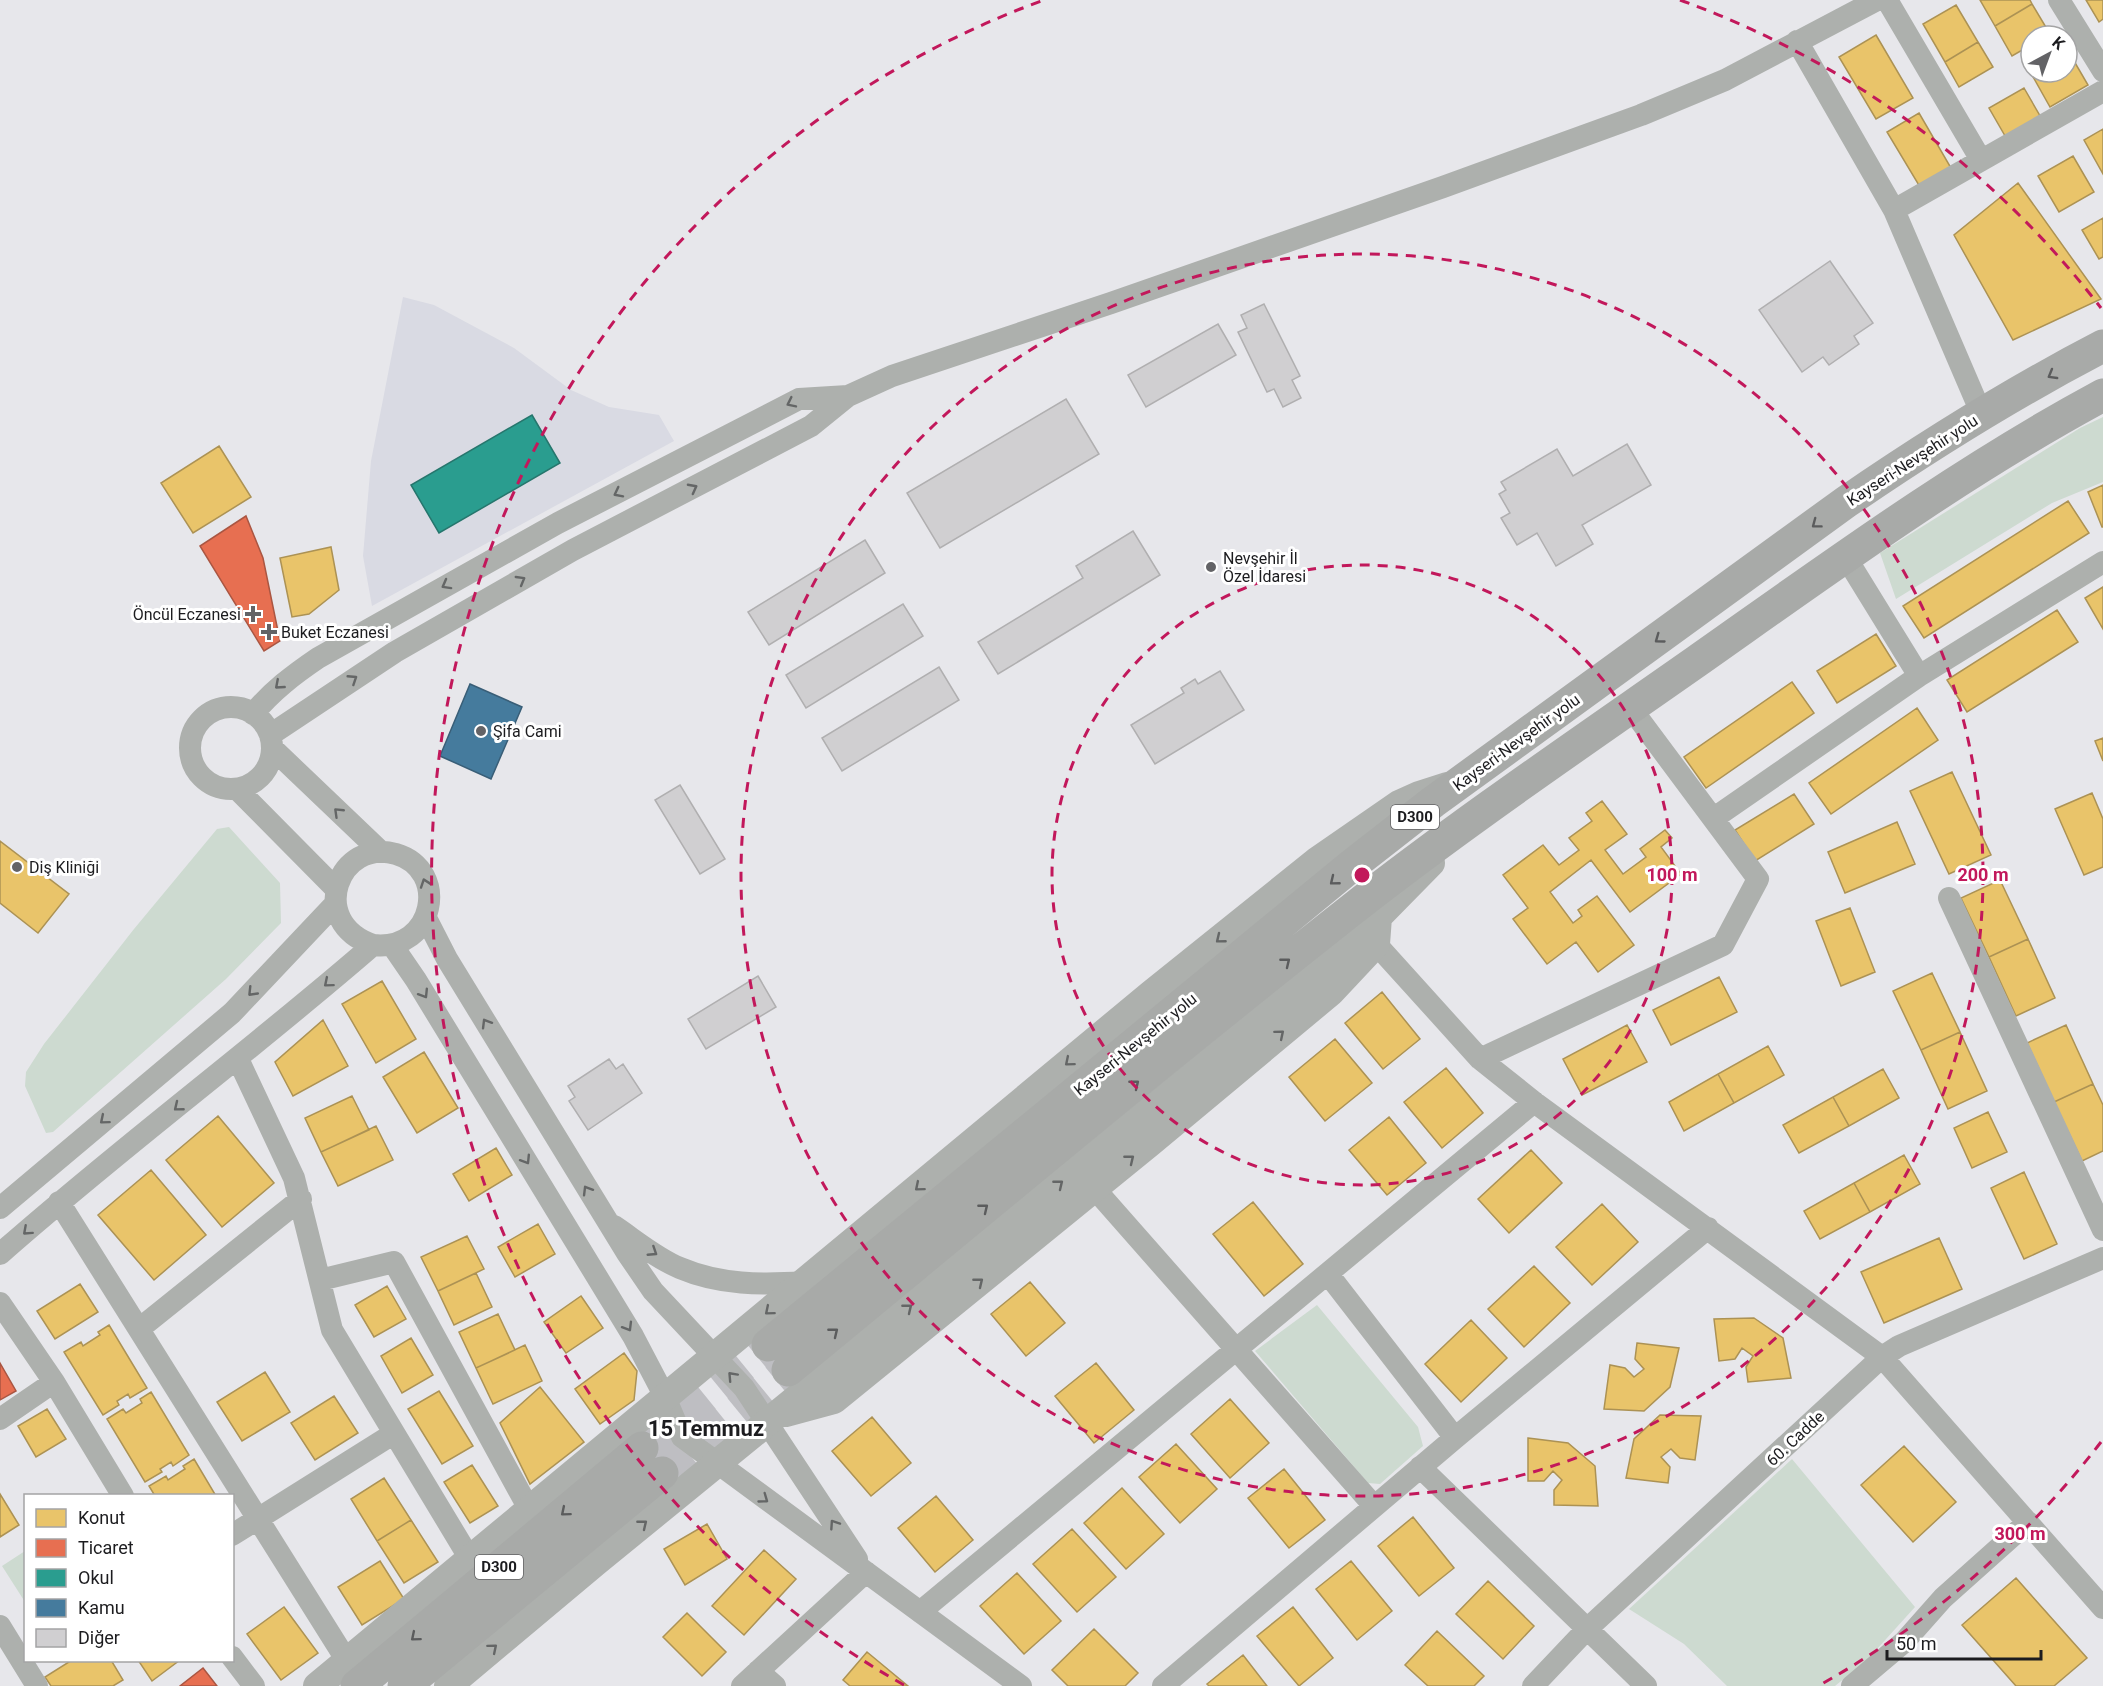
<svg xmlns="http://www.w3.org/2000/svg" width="2103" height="1686" font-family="Roboto,sans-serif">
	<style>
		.built { fill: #d9dae3 }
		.green { fill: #cddad0 }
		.homes { fill: #e9c46a; stroke: #ac9254; stroke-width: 1.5 }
		.shops { fill: #e76f51; stroke: #aa5642; stroke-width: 1.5 }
		.schools { fill: #2a9d8f; stroke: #26766d; stroke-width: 1.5 }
		.public { fill: #457b9d; stroke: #395e77; stroke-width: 1.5 }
		.building { fill: #d0cfd1; stroke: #b0afb0; stroke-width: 1.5 }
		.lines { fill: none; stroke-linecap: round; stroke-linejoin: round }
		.trunk-tunnel { stroke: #bebec2; stroke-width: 33; stroke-dasharray: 33 16; stroke-linecap: butt }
		.minor { stroke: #adb0ad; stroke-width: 22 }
		.tertiary { stroke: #adb0ad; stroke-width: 28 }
		.trunk { stroke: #a8aaa8; stroke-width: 33 }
		.oneway { stroke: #5b5c5d }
		.oneway2 { stroke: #646666 }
		.ring { fill: none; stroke: #c2185b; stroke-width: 3; stroke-dasharray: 10 8 }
		.poi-dot { fill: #636366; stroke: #fff; stroke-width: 2 }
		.labels { text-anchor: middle; stroke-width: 6; stroke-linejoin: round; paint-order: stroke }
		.shield { fill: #fff; stroke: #606062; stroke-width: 1.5 }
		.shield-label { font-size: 15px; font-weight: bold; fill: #1c1c1f }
		.street-label { font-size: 16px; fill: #1c1c1f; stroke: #fff }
		.poi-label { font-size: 16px; fill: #1c1c1f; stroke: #fff; text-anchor: start }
		.district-label { font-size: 22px; font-weight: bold; fill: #1c1c1f; stroke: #fff }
		.centre { fill: #c2185b; stroke: #fff; stroke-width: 3 }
		.ring-label { font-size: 18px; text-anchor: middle; font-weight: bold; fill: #c2185b; stroke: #fff; stroke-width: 6; stroke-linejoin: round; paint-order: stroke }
	</style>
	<rect width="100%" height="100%" fill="#e7e7eb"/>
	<path class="built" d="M403 297 434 305 514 348 571 390 609 407 659 415 674 441 372 606 363 556 371 461Z"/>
	<path class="green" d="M2103 417V482L2052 503 1896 599 1880 553 2080 428Z
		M229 827 280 883 281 923 226 979 53 1132 46 1133 25 1086 26 1072 44 1044 134 929 217 829Z
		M1317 1305 1418 1427 1423 1446 1380 1484 1368 1483 1255 1351Z
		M1792 1459 1915 1607 1868 1659 1835 1686H1727L1684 1644 1629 1609Z
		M25 1551V1602L2 1566Z"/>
	<path class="homes" d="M1980 0H2030L2032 4 1995 26Z
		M2086 0H2103V19L2099 22Z
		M2032 4 2050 34 2046 36H2031V45L2012 56 1995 26Z
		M1956 5 1978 42 1945 62 1923 24Z
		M1876 35 1913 98 1876 119 1839 57Z
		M1978 42 1993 67 1959 87 1945 62Z
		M2067 49 2088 85 2050 107 2028 68 2031 66V72H2067Z
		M2024 88 2043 121 2008 141 1989 108Z
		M1919 113 1951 168 1920 187 1887 132Z
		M2103 129V174L2084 140Z
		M2073 156 2094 192 2059 212 2038 176Z
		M2018 183 2101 299 2013 340 1954 235Z
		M2103 218V257L2099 259 2082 230Z
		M219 446 251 497 193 533 161 483Z
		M2103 485V527H2102L2088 492Z
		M2068 501 2089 533 1924 638 1903 606Z
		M331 547 339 590 309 614 292 617 280 558Z
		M2103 587V629L2085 598Z
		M2057 610 2078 642 1967 712 1947 680Z
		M1876 634 1896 666 1837 703 1817 671Z
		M1792 682 1814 713 1706 788 1684 757Z
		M1917 708 1938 740 1831 814 1809 783Z
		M2103 738V761L2095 741Z
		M1952 772 1991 855 1949 874 1910 791Z
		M2092 793 2103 819V867L2084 875 2055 809Z
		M1794 794 1814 824 1755 861 1735 830Z
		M1602 801 1627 834 1605 850 1623 874 1646 857 1640 849 1665 830 1672 838 1661 847 1681 874 1630 912 1591 860 1550 892 1573 923 1582 916 1578 910 1597 896 1634 945 1598 972 1576 942 1547 964 1513 919 1528 908 1503 875 1543 845 1559 865 1579 850 1569 838 1592 821 1586 813Z
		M1897 822 1915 864 1845 893 1828 852Z
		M0 841 69 894 38 933 0 903Z
		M2000 880 2028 939 1989 957 1961 898Z
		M1850 908 1875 972 1841 986 1816 921Z
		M2028 939 2055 998 2016 1016 1989 957Z
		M1932 973 1960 1032 1921 1050 1893 991Z
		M1719 977 1737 1012 1671 1045 1653 1010Z
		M382 981 416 1039 376 1063 342 1004Z
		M1382 992 1420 1039 1383 1069 1345 1023Z
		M323 1020 348 1066 293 1096 275 1062Z
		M1627 1025 1647 1062 1582 1095 1563 1059Z
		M2066 1025 2093 1084 2054 1102 2027 1043Z
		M1960 1032 1987 1091 1948 1109 1921 1050Z
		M1335 1039 1372 1083 1325 1121 1289 1077Z
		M1768 1046 1784 1075 1734 1103 1718 1074Z
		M424 1052 458 1108 417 1133 383 1077Z
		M1446 1068 1483 1113 1442 1148 1404 1102Z
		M1883 1069 1899 1098 1849 1126 1833 1097Z
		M1718 1074 1734 1103 1684 1131 1669 1102Z
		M2093 1084 2103 1105V1151L2082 1161 2054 1102Z
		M352 1096 369 1130 321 1152 305 1118Z
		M1833 1097 1849 1126 1799 1153 1783 1125Z
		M1988 1112 2007 1152 1972 1168 1954 1128Z
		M218 1116 274 1183 222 1227 166 1160Z
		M1389 1117 1426 1163 1387 1195 1349 1150Z
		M376 1126 393 1160 338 1186 321 1152Z
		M496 1148 512 1175 469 1201 453 1174Z
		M1531 1150 1562 1183 1509 1233 1478 1199Z
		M1904 1155 1920 1184 1870 1212 1854 1183Z
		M151 1170 206 1235 154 1280 98 1215Z
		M2024 1172 2057 1244 2024 1259 1991 1188Z
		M1854 1183 1870 1212 1820 1239 1804 1211Z
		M1253 1202 1303 1264 1264 1296 1213 1234Z
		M1602 1204 1638 1242 1592 1285 1556 1247Z
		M538 1224 555 1254 515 1277 498 1247Z
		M467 1236 484 1269 438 1291 421 1257Z
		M1939 1238 1962 1289 1884 1323 1861 1272Z
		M1534 1266 1570 1303 1524 1347 1488 1309Z
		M476 1273 492 1307 454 1325 438 1291Z
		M1030 1282 1065 1323 1026 1356 991 1314Z
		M80 1284 98 1312 55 1339 37 1311Z
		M387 1286 406 1319 374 1337 355 1305Z
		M581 1296 603 1328 566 1353 544 1322Z
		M498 1314 515 1350 476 1368 459 1332Z
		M1754 1318 1783 1338 1791 1378 1748 1382 1746 1367 1753 1356 1742 1348 1735 1359 1719 1361 1714 1319Z
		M1471 1320 1507 1358 1461 1402 1425 1364Z
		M109 1325 147 1388 130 1398 128 1394 117 1401 119 1405 103 1415 64 1352 81 1342 83 1346 100 1335 98 1332Z
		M411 1338 433 1375 402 1393 381 1356Z
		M1637 1343 1679 1348 1670 1387 1644 1411 1604 1409 1610 1365 1625 1368 1634 1377 1644 1369 1635 1359Z
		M525 1345 542 1381 493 1404 476 1368Z
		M624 1353 637 1371 634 1400 600 1424 575 1389Z
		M1096 1363 1134 1410 1094 1443 1055 1396Z
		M265 1372 290 1412 242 1441 217 1402Z
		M540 1387 584 1442 530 1484 500 1423Z
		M439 1391 473 1446 442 1464 408 1409Z
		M151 1392 189 1455 173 1466 171 1462 160 1469 162 1472 145 1482 107 1419 123 1409 126 1413 142 1403 140 1399Z
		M334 1396 358 1433 315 1460 291 1423Z
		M1230 1399 1269 1443 1230 1478 1191 1434Z
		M47 1409 66 1439 36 1457 18 1426Z
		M1660 1415 1701 1416 1695 1460 1680 1458 1671 1449 1661 1457 1670 1467 1668 1483 1626 1478 1634 1439Z
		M872 1417 911 1463 871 1496 832 1451Z
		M1528 1438 1568 1443 1595 1466 1598 1506 1554 1505V1490L1562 1480 1553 1471 1544 1481H1528Z
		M1176 1444 1217 1489 1180 1523 1139 1477Z
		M1904 1446 1956 1502 1913 1542 1861 1485Z
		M194 1459 216 1496H155L149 1486 166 1476 168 1480 185 1469 183 1466Z
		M472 1465 498 1506 470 1523 444 1482Z
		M1284 1469 1325 1520 1289 1548 1248 1498Z
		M384 1478 411 1520 377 1541 351 1499Z
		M1122 1488 1164 1534 1126 1569 1084 1523Z
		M0 1494 19 1525 0 1537Z
		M936 1496 973 1540 935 1572 898 1528Z
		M1413 1517 1454 1568 1419 1596 1378 1546Z
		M411 1520 438 1562 404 1583 377 1541Z
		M707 1524 727 1559 685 1585 664 1549Z
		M1072 1529 1116 1577 1077 1612 1033 1564Z
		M764 1550 796 1579 744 1635 712 1606Z
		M380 1561 404 1599 362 1625 338 1587Z
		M1351 1561 1392 1611 1357 1640 1316 1589Z
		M1017 1573 1061 1621 1024 1654 980 1606Z
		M2016 1578 2087 1658 2054 1686H2016L1962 1625Z
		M1488 1581 1534 1626 1503 1659 1456 1614Z
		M284 1607 318 1653 281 1680 247 1634Z
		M1293 1607 1333 1658 1299 1686 1257 1636Z
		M687 1613 726 1652 702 1676 663 1637Z
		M1094 1629 1138 1673 1125 1686H1068L1052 1670Z
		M1437 1631 1484 1676 1474 1686H1428L1405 1665Z
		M867 1652 908 1686H850L843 1680Z
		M1243 1655 1267 1686H1209L1207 1684Z
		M72 1660H111L123 1680 113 1686H51L45 1677Z
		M138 1660H180L152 1681Z"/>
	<path class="shops" d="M246 516 263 558 280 641 264 651 200 546Z
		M0 1363 16 1391 0 1400Z
		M203 1668 217 1686H180Z"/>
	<path class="schools" d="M532 415 560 463 439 533 411 485Z"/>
	<path class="public" d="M470 684 522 707 491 779 440 756Z"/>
	<path class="building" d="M1830 261 1873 323 1854 336 1859 344 1829 365 1823 357 1802 372 1759 310Z
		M1264 304 1300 376 1292 380 1301 398 1283 407 1274 389 1267 392 1238 332 1247 328 1241 315Z
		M1218 324 1236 355 1146 407 1128 375Z
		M1066 399 1099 454 940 548 907 493Z
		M1627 444 1651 485 1582 525 1593 544 1556 566 1537 533 1517 545 1501 518 1510 513 1499 494 1506 490 1501 482 1557 449 1573 476Z
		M1133 531 1160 575 998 674 978 642 1083 578 1076 566Z
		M865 540 885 573 769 645 748 612Z
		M903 604 923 636 806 708 786 675Z
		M939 667 959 700 842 771 822 738Z
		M1220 671 1244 710 1155 764 1131 725 1184 693 1181 688 1195 679 1198 684Z
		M680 785 725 859 700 874 655 800Z
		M758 976 776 1007 706 1049 688 1019Z
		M609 1059 616 1069 623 1064 642 1093 588 1130 569 1101 575 1097 568 1086Z"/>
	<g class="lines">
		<path class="trunk-tunnel" d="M642 1448 768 1345
			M662 1473 788 1370"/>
		<path class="minor" d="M1887 0 1981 160
			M2059 0 2103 71
			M1797 41 1894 210 1982 415
			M1894 210 2103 91
			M1845 556 1919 676
			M190 748a41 41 0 1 1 82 0a41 41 0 1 1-82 0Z
			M253 714C272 691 293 675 318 658L558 523 799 399 848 396
			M270 735 395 652 573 550 811 426 848 396 892 376 1111 303 1443 187 1641 115 1725 80 1877 0
			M272 748 381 852
			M237 789 336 889
			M1714 818 1919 676 2103 562
			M1949 898 2103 1230
			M426 918 447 959 627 1253 653 1291 744 1388 857 1559
			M1376 944 1480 1059 1534 1102 1882 1357 2103 1608
			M392 945 416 980 633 1336 665 1397 682 1437 1021 1686
			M238 1059 294 1178 332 1330 470 1559
			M1480 1059 1723 945 1758 879 1630 707
			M1094 1188 1374 1506
			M59 1202 347 1661
			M0 1208 232 1013 335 904
			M614 1226C635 1240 656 1258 680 1268 720 1285 762 1285 804 1282
			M0 1254C121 1147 251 1051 373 945 435 952 450 870 396 854 339 837 306 922 373 945
			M1328 1274 1455 1438
			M320 1280 394 1262 529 1509
			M0 1303 54 1382 123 1496
			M139 1329 301 1199
			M0 1419 54 1382
			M1420 1467 1646 1686
			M232 1535 393 1434
			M920 1612 1534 1102
			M0 1626 37 1686
			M232 1657 254 1686
			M758 1671 775 1686
			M742 1686 866 1572
			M1163 1686 1455 1438 1708 1228
			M1533 1686 1587 1629 1882 1357 1899 1346 2103 1258
			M1852 1686 1904 1642 1943 1598 2028 1522"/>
		<path class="tertiary" d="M786 1413 834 1400 1150 1143 1331 992 1376 944 1378 917
			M317 1686 1151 994 1318 860 1399 804 1419 795 1447 786
			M448 1686 596 1562 1306 983 1378 917 1431 863"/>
		<path class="trunk" d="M768 1345 1351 866 1433 802 1846 502C1929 445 2014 392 2103 346
			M788 1370C975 1216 1160 1061 1350 911 1462 823 1580 743 1697 661 1829 568 1960 472 2103 395
			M357 1686 642 1448
			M404 1686 662 1473"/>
	</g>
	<defs><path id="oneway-chevron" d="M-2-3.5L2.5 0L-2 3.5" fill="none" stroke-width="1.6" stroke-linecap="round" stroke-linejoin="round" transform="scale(1.5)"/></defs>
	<g class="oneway">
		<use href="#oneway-chevron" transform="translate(2052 375) rotate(150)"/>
		<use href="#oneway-chevron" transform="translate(1816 524) rotate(143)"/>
		<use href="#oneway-chevron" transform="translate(1659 639) rotate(144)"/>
		<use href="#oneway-chevron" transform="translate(1334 881) rotate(141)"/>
		<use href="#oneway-chevron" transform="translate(1286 962) rotate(-39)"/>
		<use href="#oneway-chevron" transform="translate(1135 1084) rotate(-39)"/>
		<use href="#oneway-chevron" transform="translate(984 1208) rotate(-39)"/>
		<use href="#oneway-chevron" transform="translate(834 1332) rotate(-39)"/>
		<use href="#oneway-chevron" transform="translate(565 1512) rotate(140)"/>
		<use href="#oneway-chevron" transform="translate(415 1637) rotate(140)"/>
	</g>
	<g class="oneway2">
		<use href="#oneway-chevron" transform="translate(791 403) rotate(154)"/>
		<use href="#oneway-chevron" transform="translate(693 488) rotate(-28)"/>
		<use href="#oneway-chevron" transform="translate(618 493) rotate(153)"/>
		<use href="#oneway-chevron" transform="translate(521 580) rotate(-30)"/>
		<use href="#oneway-chevron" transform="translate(446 585) rotate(151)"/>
		<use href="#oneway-chevron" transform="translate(353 679) rotate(-33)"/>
		<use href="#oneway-chevron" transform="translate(279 685) rotate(139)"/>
		<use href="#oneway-chevron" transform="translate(338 812) rotate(-136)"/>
		<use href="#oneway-chevron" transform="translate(425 883) rotate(-109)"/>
		<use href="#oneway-chevron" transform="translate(1220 939) rotate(141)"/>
		<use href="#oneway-chevron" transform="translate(328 983) rotate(140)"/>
		<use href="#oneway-chevron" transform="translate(252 992) rotate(134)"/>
		<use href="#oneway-chevron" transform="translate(424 994) rotate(58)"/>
		<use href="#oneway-chevron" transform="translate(486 1023) rotate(-121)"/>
		<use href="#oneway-chevron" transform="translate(1280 1034) rotate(-40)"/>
		<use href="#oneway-chevron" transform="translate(1069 1062) rotate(140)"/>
		<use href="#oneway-chevron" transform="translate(178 1107) rotate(141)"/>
		<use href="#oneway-chevron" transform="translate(104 1120) rotate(140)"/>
		<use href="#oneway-chevron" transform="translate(1130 1159) rotate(-39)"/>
		<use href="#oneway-chevron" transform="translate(526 1160) rotate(58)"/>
		<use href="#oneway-chevron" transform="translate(1059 1184) rotate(-39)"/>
		<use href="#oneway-chevron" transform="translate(919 1187) rotate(140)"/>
		<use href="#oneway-chevron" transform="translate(587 1190) rotate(-121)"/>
		<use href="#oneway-chevron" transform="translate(27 1231) rotate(138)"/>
		<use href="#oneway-chevron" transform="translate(653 1252) rotate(33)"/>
		<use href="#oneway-chevron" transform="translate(979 1282) rotate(-39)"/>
		<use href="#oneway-chevron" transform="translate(908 1308) rotate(-39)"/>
		<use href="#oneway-chevron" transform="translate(769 1311) rotate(140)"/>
		<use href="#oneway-chevron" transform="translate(628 1327) rotate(59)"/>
		<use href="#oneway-chevron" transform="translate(732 1376) rotate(-133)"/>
		<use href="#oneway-chevron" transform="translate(764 1499) rotate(36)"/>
		<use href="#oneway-chevron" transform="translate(643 1524) rotate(-39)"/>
		<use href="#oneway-chevron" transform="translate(834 1524) rotate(-124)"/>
		<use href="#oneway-chevron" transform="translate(493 1648) rotate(-40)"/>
	</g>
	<g class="ring">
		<circle cx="1362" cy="875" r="310"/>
		<circle cx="1362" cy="875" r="621"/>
		<path d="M2101 1442A931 931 0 0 1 1820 1685M904 1685A931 931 0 0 1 1044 0M1680 0A931 931 0 0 1 2101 308"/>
	</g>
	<g class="poi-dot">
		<circle cx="1211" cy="567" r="6"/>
		<path d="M250 605h6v6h6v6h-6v6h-6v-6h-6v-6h6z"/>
		<path d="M266 623h6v6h6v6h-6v6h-6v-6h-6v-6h6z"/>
		<circle cx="481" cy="731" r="6"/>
		<circle cx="17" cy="867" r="6"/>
	</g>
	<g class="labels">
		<g class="shield">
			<rect x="1391" y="805" width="48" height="24" rx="4.5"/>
			<rect x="475" y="1555" width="48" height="24" rx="4.5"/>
		</g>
		<g class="shield-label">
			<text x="1415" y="822">D300</text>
			<text x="499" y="1572">D300</text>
		</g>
		<g class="street-label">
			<text transform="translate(1912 460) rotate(-33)" y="6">Kayseri-Nevşehir yolu</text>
			<text transform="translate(1516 742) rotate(-36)" y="6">Kayseri-Nevşehir yolu</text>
			<text transform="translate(1135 1044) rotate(-39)" y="6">Kayseri-Nevşehir yolu</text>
			<text transform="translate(1795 1438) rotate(-43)" y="6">60. Cadde</text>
		</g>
		<g class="poi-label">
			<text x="1223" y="564">Nevşehir İl<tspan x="1223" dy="18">Özel İdaresi</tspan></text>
			<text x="241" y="620" text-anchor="end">Öncül Eczanesi</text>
			<text x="281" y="638">Buket Eczanesi</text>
			<text x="493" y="737">Şifa Cami</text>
			<text x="29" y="873">Diş Kliniği</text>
		</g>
		<g class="district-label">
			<text x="706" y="1436">15 Temmuz</text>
		</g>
	</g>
	<circle cx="1362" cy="875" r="9" class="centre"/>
	<g class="ring-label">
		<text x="1672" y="881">100 m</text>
		<text x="1983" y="881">200 m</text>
		<text x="2020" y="1540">300 m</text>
	</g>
	<rect x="24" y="1494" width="210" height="168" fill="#ffffff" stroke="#a4a4a5" stroke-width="1.5"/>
	<rect x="36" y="1509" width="30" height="18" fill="#e9c46a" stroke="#a4a4a5" stroke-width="1.5"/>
	<text x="78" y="1524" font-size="18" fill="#1c1c1f">Konut</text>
	<rect x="36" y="1539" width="30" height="18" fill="#e76f51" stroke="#a4a4a5" stroke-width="1.5"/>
	<text x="78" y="1554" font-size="18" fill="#1c1c1f">Ticaret</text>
	<rect x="36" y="1569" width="30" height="18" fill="#2a9d8f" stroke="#a4a4a5" stroke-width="1.5"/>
	<text x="78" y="1584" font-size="18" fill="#1c1c1f">Okul</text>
	<rect x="36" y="1599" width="30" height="18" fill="#457b9d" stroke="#a4a4a5" stroke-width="1.5"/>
	<text x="78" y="1614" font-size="18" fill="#1c1c1f">Kamu</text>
	<rect x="36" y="1629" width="30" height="18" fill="#d0cfd1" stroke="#a4a4a5" stroke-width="1.5"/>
	<text x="78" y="1644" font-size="18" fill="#1c1c1f">Diğer</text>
	<g transform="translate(2049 54) rotate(41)"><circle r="28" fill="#ffffff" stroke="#a4a4a5" stroke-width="1.5"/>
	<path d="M0-4.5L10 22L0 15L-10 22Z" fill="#636366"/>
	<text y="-9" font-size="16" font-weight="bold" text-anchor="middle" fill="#1c1c1f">K</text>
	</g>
	<path d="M1887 1650v9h154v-9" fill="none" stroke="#1c1c1f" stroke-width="3"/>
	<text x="1896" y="1650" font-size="18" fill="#1c1c1f" stroke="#ffffff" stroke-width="4.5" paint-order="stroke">50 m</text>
</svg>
